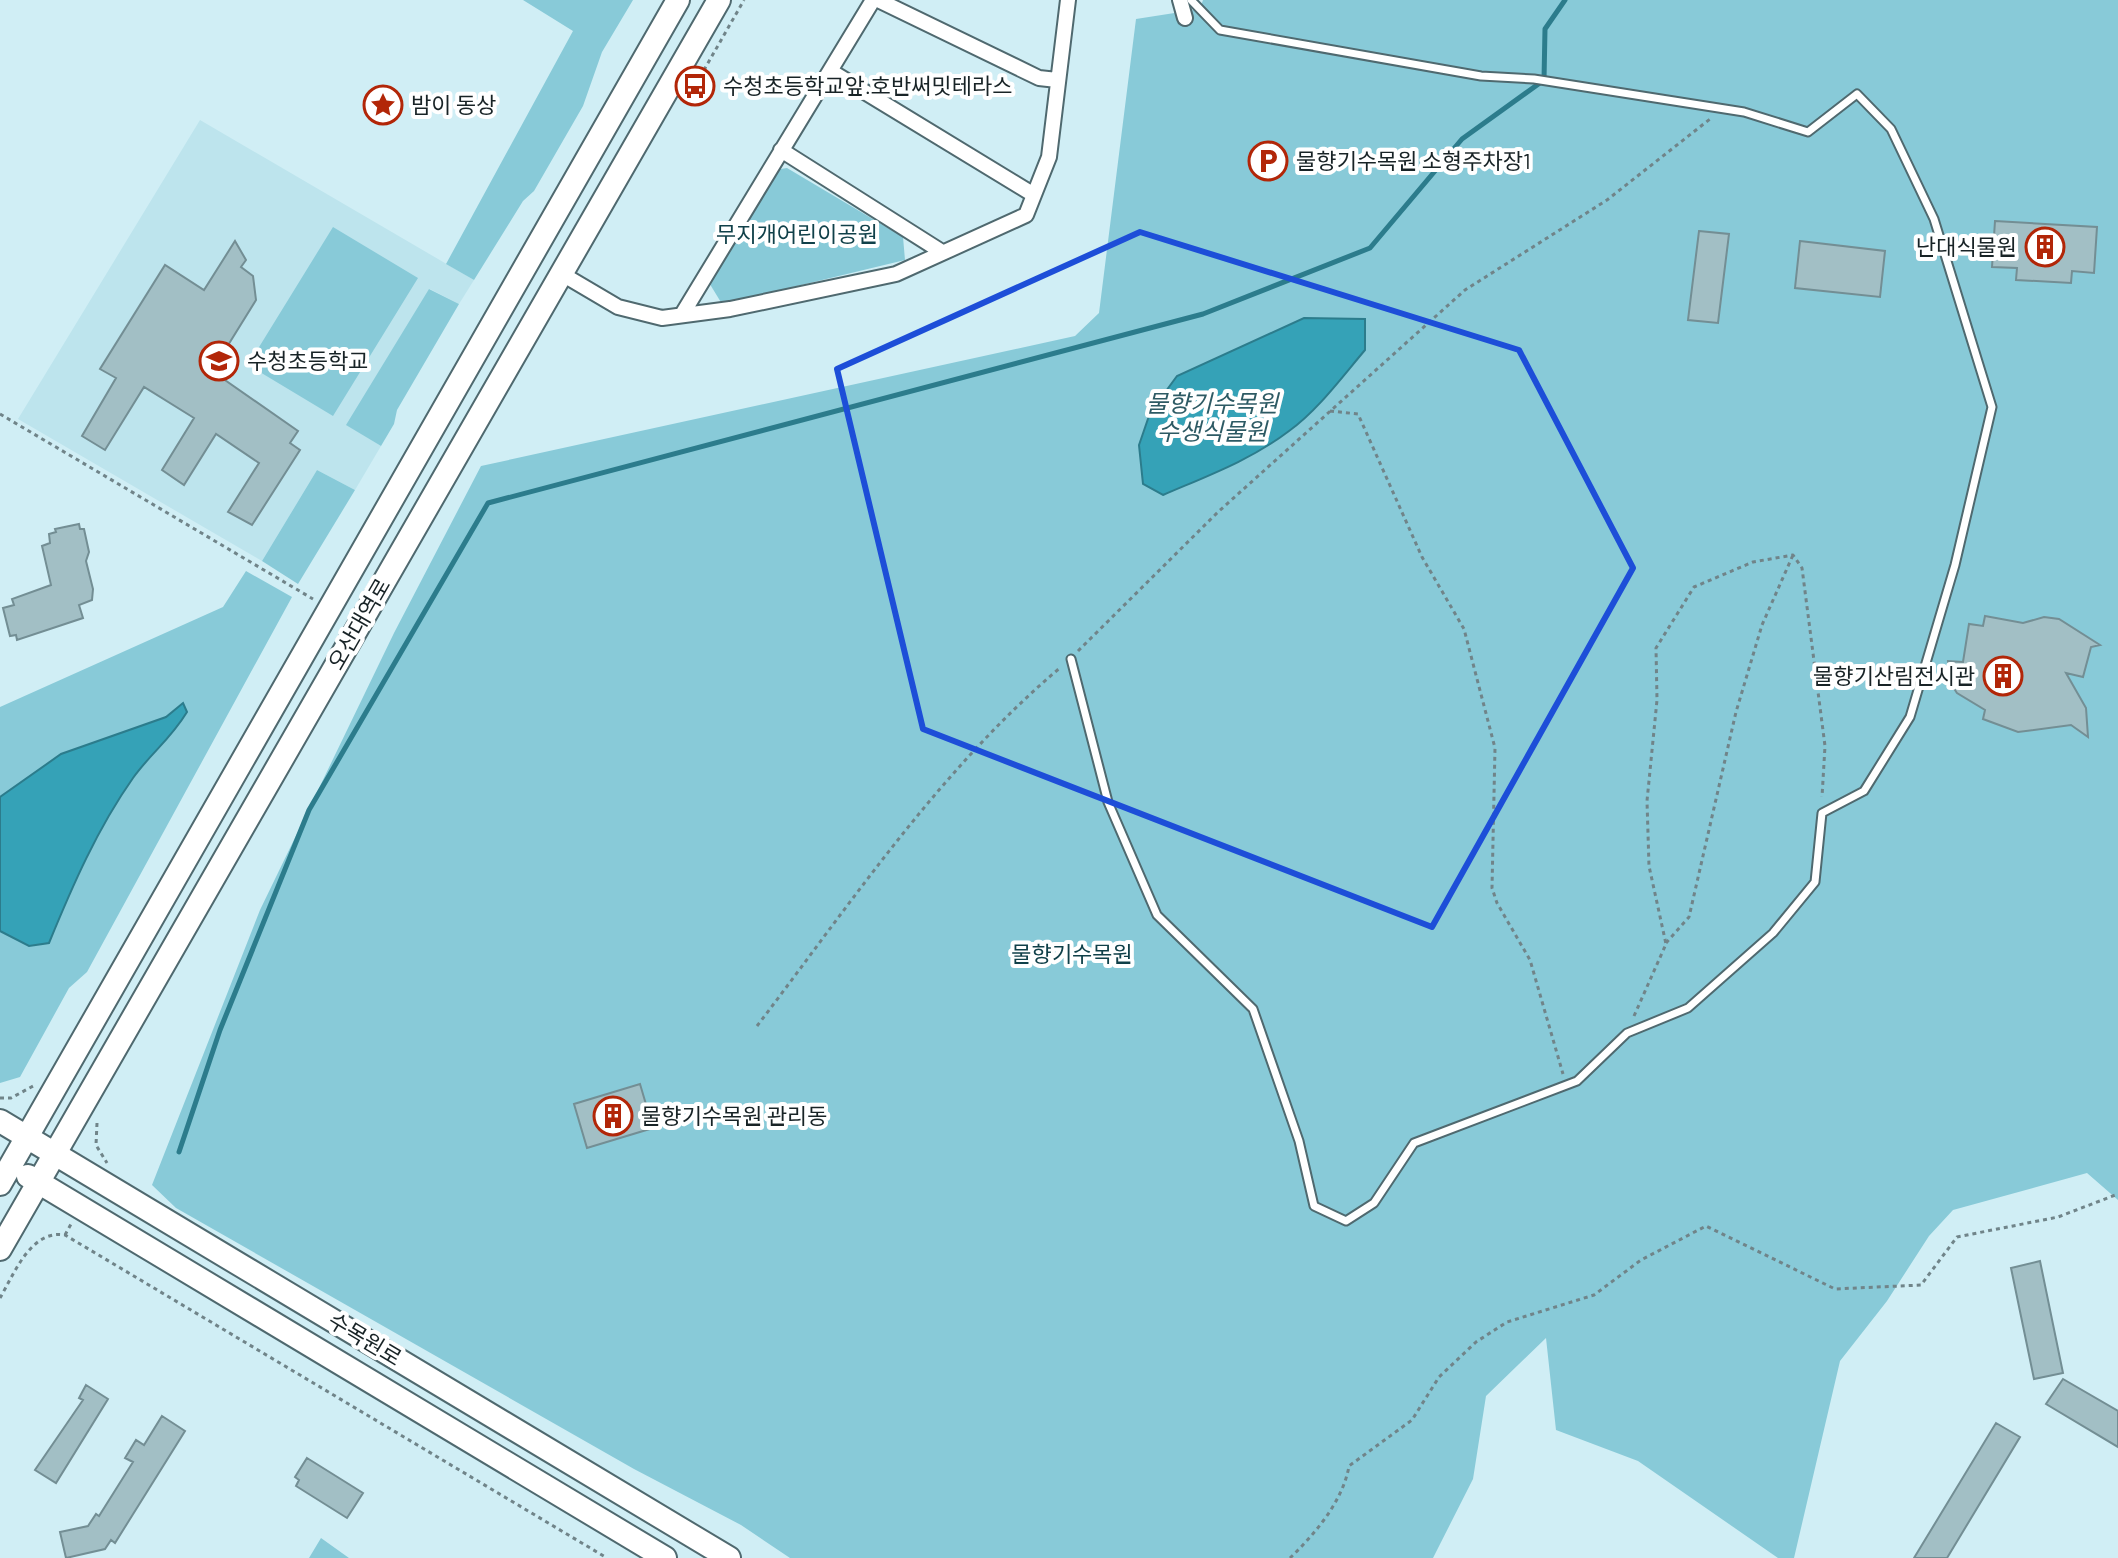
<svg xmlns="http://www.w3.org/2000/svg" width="2118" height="1558" font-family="Barlow,'Noto Sans KR',sans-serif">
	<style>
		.built { fill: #bde4ed }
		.green { fill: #88cad8 }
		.water { fill: #35a2b7; stroke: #2c7c8c; stroke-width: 2 }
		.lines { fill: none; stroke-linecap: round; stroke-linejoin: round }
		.stream { stroke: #2c7c8c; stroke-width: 5 }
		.building { fill: #a2bfc5; stroke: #738e94; stroke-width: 2 }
		.lane-casing { stroke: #4f696f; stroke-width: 11 }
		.street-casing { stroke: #4f696f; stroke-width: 18 }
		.secondary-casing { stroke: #4f696f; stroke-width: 26 }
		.path { stroke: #708489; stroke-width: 3; stroke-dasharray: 4 4; stroke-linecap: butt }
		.lane { stroke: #fff; stroke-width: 7 }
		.street { stroke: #fff; stroke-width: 14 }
		.secondary { stroke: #fff; stroke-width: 22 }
		.marked { fill: none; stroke: #1d4ed8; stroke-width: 6; stroke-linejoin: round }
		.labels { text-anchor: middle; stroke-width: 8; stroke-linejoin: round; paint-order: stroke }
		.poi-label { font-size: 22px; fill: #182326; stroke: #fff; text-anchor: start }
		.park-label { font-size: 22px; fill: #104049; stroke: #fff }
		.street-label { font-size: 22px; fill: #182326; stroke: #fff }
		.water-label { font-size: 24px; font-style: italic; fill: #2d5a64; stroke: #fff }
	</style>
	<rect width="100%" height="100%" fill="#d0eef5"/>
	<path class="built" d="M200 120 474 280 459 304 430 289 347 425 381 446 355 490 317 470 262 561 18 419Z"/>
	<path class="green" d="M523 0H633L602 52 583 106 534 191 523 201 474 280 446 264 573 31Z
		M1203 0H2118V1200L2087 1173 1953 1210 1929 1236 1887 1301 1840 1361 1794 1558H1778L1638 1461 1556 1430 1546 1338 1486 1396 1473 1479 1433 1558H790L741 1525 634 1469 176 1208 152 1185 260 910 394 633 481 466 1075 336 1099 313 1136 19 1200 9Z
		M787 168 903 237 905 260 722 304 708 281 774 170Z
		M333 227 418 278 333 416 248 365Z
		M429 289 459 304 397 410 394 424 381 446 346 425Z
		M317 470 355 490 298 584 262 561Z
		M246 571 292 597 87 972 69 988 20 1077 0 1083V707L223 607Z
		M321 1538 349 1558H309Z"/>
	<path class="water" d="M1304 318 1365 319V350C1342 377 1318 410 1289 431 1251 460 1207 476 1163 495L1143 484 1139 445 1150 413 1177 376Z
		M183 703 187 712C170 740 150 754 133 778 97 829 72 887 49 943L29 946 0 931V797L61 754 166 717Z"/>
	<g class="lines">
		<path class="stream" d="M179 1152 220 1030 309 810 488 503 1203 314 1370 248 1462 139 1544 80 1545 29 1565 0"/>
	</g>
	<path class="building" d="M1995 221 2097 227 2094 273 2072 271 2071 283 2016 280 2017 268 1992 267Z
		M1699 231 1729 234 1718 323 1688 320Z
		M235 241 246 260 241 267 253 276 256 300 212 371 298 431 290 443 300 450 252 525 228 512 259 463 216 434 184 485 162 470 194 418 144 387 105 450 82 436 116 378 100 369 165 265 204 290Z
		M1800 241 1885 251 1880 297 1795 288Z
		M79 524 80 529H84L89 552 86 561 93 589 92 600 79 605 83 618 17 640 16 635 10 636 3 608 14 605 12 599 51 585 42 546 50 543 49 534 56 532 55 529Z
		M1985 616 2023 623 2044 617 2059 619 2100 645 2091 647 2083 677 2066 673 2086 708 2088 737 2071 725 2018 732 1983 719 1985 710 1957 693 1951 684 1948 661 1963 662 1969 624 1983 626Z
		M640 1084 653 1128 587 1148 574 1104Z
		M2040 1261 2063 1373 2034 1379 2011 1268Z
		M2063 1379 2118 1411V1447L2046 1404Z
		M86 1385 108 1399 56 1483 35 1470 83 1400 79 1398Z
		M162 1416 185 1431 115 1543 111 1540 105 1549 66 1558 60 1532 88 1526 96 1514 99 1516 133 1462 125 1458 136 1440 144 1445Z
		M1996 1423 2020 1437 1947 1558H1914Z
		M307 1458 363 1493 347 1518 296 1486 299 1480 295 1477Z"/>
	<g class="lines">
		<defs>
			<path id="lane" d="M1071 659 1108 802 1157 915 1253 1009 1299 1141 1314 1206 1346 1221 1374 1203 1414 1143 1577 1081 1627 1033 1688 1008 1773 933 1815 882 1822 813 1864 791 1910 717 1955 565 1992 407 1934 219 1891 129 1857 94 1808 132 1744 112 1534 79 1481 76 1220 30 1191 0"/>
			<path id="street" d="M878 0 1039 78 1057 80
				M1180 0 1185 18
				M832 72 1034 195
				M781 150 942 252
				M562 274 618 307 662 318 730 309 896 274 1026 215 1049 157 1068 0
				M683 313 873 0"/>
			<path id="secondary" d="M0 1121 729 1558
				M28 1176 665 1558
				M0 1184 678 0
				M0 1249 719 0"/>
		</defs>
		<use href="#lane" class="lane-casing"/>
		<use href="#street" class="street-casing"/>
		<use href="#secondary" class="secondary-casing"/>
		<path class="path" d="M688 98 744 0
			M1330 411 1358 414 1422 557 1464 629 1495 748 1492 888 1497 903 1530 960 1563 1074
			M0 414 313 599
			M1078 651 1218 512 1465 290 1607 200 1710 119
			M1666 943 1689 917 1736 712 1762 625 1793 555
			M1634 1016 1666 944 1649 866 1647 801 1657 700 1656 648 1694 587 1753 562 1793 555 1802 568 1825 746 1822 797
			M757 1026C851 903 941 768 1061 667
			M0 1098H11L35 1085
			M97 1123 96 1145 107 1163
			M65 1235 71 1224
			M0 1298C14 1274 31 1229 65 1235L607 1558
			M1290 1558C1315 1534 1343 1501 1349 1466L1412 1420 1439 1377 1476 1342 1507 1322 1594 1295 1641 1260 1706 1226 1835 1289 1921 1285 1957 1237 2058 1217 2118 1194"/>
		<use href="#lane" class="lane"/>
		<use href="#street" class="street"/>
		<use href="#secondary" class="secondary"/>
	</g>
	<path class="marked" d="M1140 232 1519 350 1633 568 1432 927 923 729 837 369Z"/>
	<defs>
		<symbol id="bus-ring" viewBox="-11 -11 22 22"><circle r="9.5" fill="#fff" stroke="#b22608" stroke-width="1.5"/><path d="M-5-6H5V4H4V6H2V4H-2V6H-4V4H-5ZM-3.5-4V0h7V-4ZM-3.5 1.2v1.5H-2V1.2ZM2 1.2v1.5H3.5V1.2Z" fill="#b22608"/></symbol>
		<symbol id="sight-ring" viewBox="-11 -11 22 22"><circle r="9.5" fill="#fff" stroke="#b22608" stroke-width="1.5"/><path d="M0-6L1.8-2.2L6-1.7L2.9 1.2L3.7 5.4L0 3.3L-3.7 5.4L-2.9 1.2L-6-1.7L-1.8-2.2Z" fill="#b22608"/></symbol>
		<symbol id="parking-ring" viewBox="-11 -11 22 22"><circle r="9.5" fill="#fff" stroke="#b22608" stroke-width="1.5"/><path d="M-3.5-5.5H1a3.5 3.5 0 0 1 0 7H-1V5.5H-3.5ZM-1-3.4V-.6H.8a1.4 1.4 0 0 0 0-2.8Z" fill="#b22608"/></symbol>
		<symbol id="building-ring" viewBox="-11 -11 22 22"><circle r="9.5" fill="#fff" stroke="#b22608" stroke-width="1.5"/><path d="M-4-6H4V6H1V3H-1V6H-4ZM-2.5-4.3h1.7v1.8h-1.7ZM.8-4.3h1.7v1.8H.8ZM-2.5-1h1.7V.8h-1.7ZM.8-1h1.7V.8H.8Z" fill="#b22608"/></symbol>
		<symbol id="school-ring" viewBox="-11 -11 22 22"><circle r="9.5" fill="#fff" stroke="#b22608" stroke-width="1.5"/><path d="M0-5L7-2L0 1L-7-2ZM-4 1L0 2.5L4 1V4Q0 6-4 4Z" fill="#b22608"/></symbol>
	</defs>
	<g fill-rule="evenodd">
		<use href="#bus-ring" x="673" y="64" width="44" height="44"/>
		<use href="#sight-ring" x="361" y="83" width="44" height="44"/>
		<use href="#parking-ring" x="1246" y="139" width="44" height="44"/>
		<use href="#building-ring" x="2023" y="225" width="44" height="44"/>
		<use href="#school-ring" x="197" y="339" width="44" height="44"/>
		<use href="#building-ring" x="1981" y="654" width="44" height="44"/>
		<use href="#building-ring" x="591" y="1094" width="44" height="44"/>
	</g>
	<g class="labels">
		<g class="poi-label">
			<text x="723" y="94">수청초등학교앞.호반써밋테라스</text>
			<text x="411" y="113">밤이 동상</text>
			<text x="1296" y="169">물향기수목원 소형주차장1</text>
			<text x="2017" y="255" text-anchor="end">난대식물원</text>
			<text x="247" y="369">수청초등학교</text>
			<text x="1975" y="684" text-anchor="end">물향기산림전시관</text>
			<text x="641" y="1124">물향기수목원 관리동</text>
		</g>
		<g class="park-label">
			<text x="797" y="242">무지개어린이공원</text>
			<text x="1072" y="962">물향기수목원</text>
		</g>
		<g class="street-label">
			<text transform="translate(359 624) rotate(-60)" y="8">오산대역로</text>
			<text transform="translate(365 1339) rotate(31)" y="8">수목원로</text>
		</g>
		<g class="water-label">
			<text x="1212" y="412">물향기수목원<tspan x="1212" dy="28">수생식물원</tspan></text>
		</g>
	</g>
</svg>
